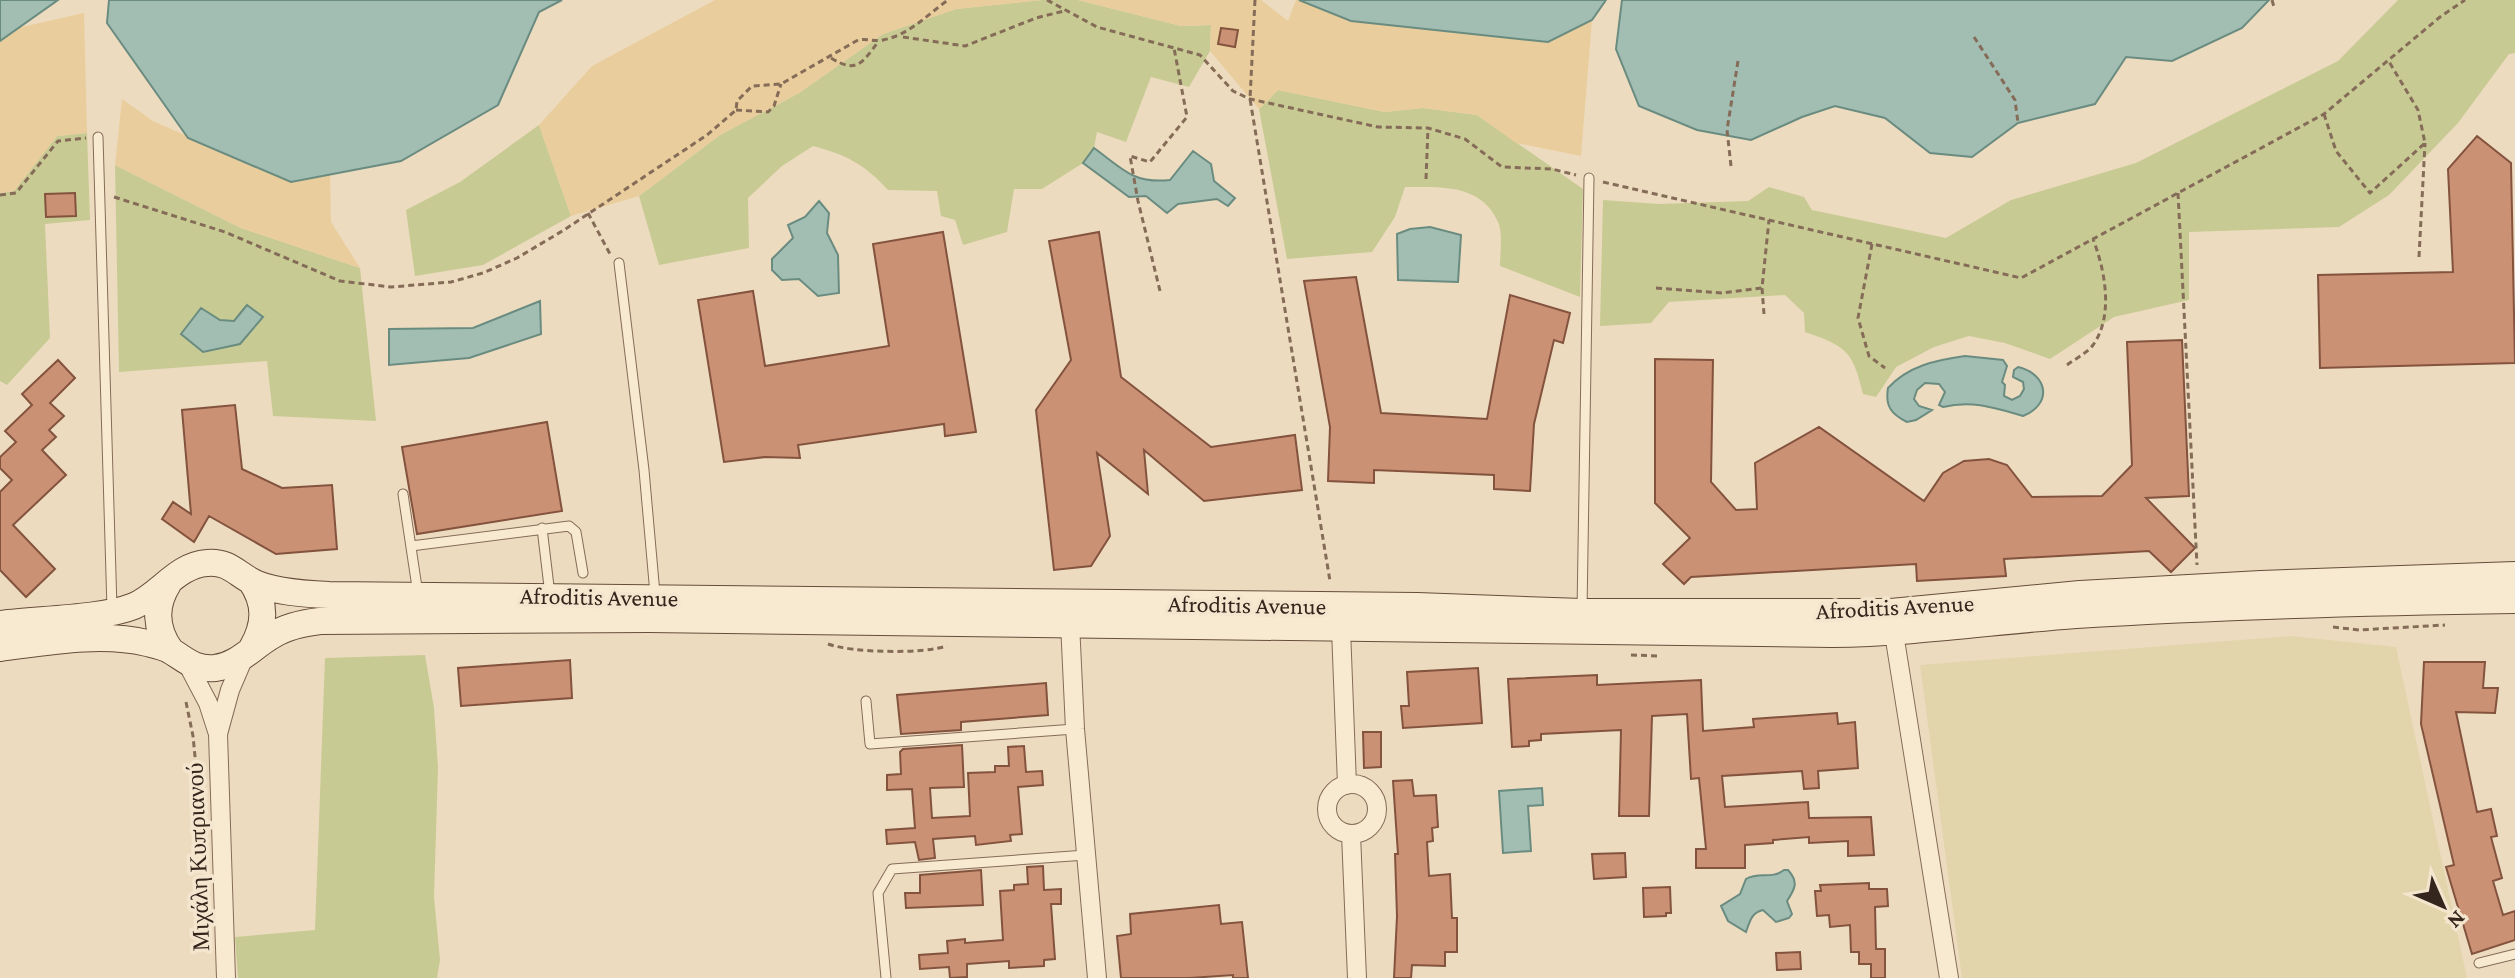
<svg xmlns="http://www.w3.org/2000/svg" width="2515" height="978" font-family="'Crimson Pro',serif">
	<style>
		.farmland { fill: #e2d5ac }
		.green { fill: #c8ca93 }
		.sand { fill: #e9cd9c }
		.water { fill: #a2beb3; stroke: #6a8c80; stroke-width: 2 }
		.building { fill: #ca9175; stroke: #83533e; stroke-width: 2 }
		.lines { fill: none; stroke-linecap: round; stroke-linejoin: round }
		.lane-casing { stroke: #856c58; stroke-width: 11 }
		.street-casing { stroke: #856c58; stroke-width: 20 }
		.secondary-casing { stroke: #664d3b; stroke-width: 28 }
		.path { stroke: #856c58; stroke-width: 3; stroke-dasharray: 6 4; stroke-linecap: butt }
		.lane { stroke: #f8e9d1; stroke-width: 9 }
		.street { stroke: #f8e9d1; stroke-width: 18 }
		.secondary { stroke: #f8e9d1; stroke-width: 26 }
		.labels { text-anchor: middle; stroke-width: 7; stroke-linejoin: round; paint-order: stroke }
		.street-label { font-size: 24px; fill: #34261c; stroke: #f4e6ce }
	</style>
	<rect width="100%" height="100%" fill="#eddbbf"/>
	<path class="farmland" d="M2291 636 2396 647 2467 978H1962L1920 665Z"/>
	<path class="green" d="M1042 0H1078L1181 26 1211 25 1210 51 1189 87 1151 77 1126 142 1097 132 1094 148 1083 163 1042 189H1014L1007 232 963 245 955 220 941 216 937 191 888 190C864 164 847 155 813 146L782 166 748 198 749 248 659 265 639 196 720 135 799 93 883 34 956 9Z
		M2398 0H2515V53L2509 54 2458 123 2389 195 2339 227 2189 232V300L2114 317 2050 359 2005 343 1969 336 1934 347 1896 367 1876 397 1863 394C1853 351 1846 346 1805 332L1804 313 1785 295 1669 302 1651 323 1600 326 1603 200 1659 204 1748 201 1769 187 1804 197 1812 210 1946 238 2011 200 2136 163 2338 61Z
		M1278 90 1385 112 1423 108 1477 115 1583 189 1580 297 1500 266C1500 254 1503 233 1498 222 1481 183 1440 187 1405 187L1395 217 1372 252 1287 259 1259 109Z
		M539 125 571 216 483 265 415 276 406 210 460 182Z
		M87 133 90 220 45 224 50 338 7 385 0 381V193L14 191 57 136Z
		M115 165 241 228 360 268 376 421 273 416 267 361 119 372Z
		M425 655 434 708 438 767 434 897 440 960 437 978H238L235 937 315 930 325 658Z"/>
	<path class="sand" d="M715 0H1042L956 9 883 34 799 93 720 135 639 196 571 216 539 125 592 66Z
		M1078 0H1261L1288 21 1296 0H1299L1351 21 1548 42 1592 20 1581 156 1516 143 1477 115 1423 108 1385 112 1278 90 1259 109 1210 51 1211 25 1181 26Z
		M84 13 87 133 57 136 14 191 0 193V41L13 29Z
		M122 99 153 121 291 182 330 174 331 222 360 268 241 228 115 165Z"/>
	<path class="water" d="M0 0H58L0 41Z
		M109 0H562L539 12 498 105 401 161 291 182 188 138 107 23Z
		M1299 0H1606L1592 20 1548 42 1351 21Z
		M1622 0H2269L2242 28 2172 61 2126 57 2095 104 2018 123 1972 157 1930 153 1885 118 1835 106 1802 117 1751 140 1697 130 1639 106 1616 49Z
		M1094 148C1123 169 1133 184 1170 180L1193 151 1211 164 1214 181 1235 198 1228 206 1217 199 1178 204 1167 213 1146 196 1129 197 1083 163Z
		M819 201 829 213 827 233 838 255 839 293 818 296 799 279 782 280 772 270V259L793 238 788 225 805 217Z
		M1430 227 1461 235 1458 282 1398 280 1397 234 1410 229Z
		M540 301 541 334 469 358 389 365V329L473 328Z
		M247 305 263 317 240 344 203 352 181 334 201 308 220 320 234 321Z
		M1965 356 2003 360 2007 366 2002 382 2005 385 2004 396 2012 400 2020 396 2024 389 2023 382 2013 377 2014 370 2018 367C2048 374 2053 404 2023 416 1995 408 1973 400 1943 407L1939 405 1945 392 1939 384 1925 383 1917 390 1914 399 1919 406 1932 410 1916 420 1907 422C1891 414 1885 406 1888 388 1908 366 1936 360 1965 356Z
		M1542 788 1543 805 1528 806 1531 851 1503 853 1499 791Z
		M1784 870H1788C1799 882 1795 889 1787 901L1792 914 1789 918 1776 922 1763 910C1751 913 1750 921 1746 932L1728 921 1721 906 1740 894 1746 879C1759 871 1771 880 1784 870Z"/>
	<path class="building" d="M1221 28 1238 30 1235 47 1218 44Z
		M2477 136 2511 163 2515 363 2320 368 2318 275 2453 272 2448 169Z
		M75 193 76 216 46 217 45 194Z
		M943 232 976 432 945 436 944 424 798 445 800 458 765 457 724 462 698 300 753 291 765 366 889 346 873 244Z
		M1099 232 1121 377 1211 447 1295 435 1302 490 1204 501 1144 450 1148 494 1097 453 1110 536 1091 566 1054 570 1036 410 1071 360 1049 241Z
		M1356 277 1381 413 1487 419 1510 295 1570 313 1563 343 1554 340 1534 424 1530 491 1494 489V475L1374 470V483L1328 481 1330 427 1304 281Z
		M2182 340 2189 496 2146 498 2195 548 2171 572 2149 551 2004 559 2006 576 1917 581 1916 564 1691 577 1684 584 1663 564 1690 538 1655 503V359L1713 360 1711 482 1736 510 1757 509 1755 463 1819 427 1924 501 1943 473 1964 461 1989 459 2007 465 2032 497 2102 496 2132 465 2127 342Z
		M58 360 75 378 50 403 64 416 49 430 56 437 42 450 66 475 13 525 55 569 26 597 0 570V492L12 480 0 468V457L16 442 5 431 32 405 22 394Z
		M235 405 242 469 282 488 332 485 337 549 276 554 209 516 194 542 162 519 173 502 191 514 182 410Z
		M547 422 562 511 417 534 402 447Z
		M570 660 572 698 461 706 458 668Z
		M2424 662H2485L2483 688H2498L2495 713 2456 712 2477 812 2491 809 2497 836 2491 837 2502 878 2493 881 2503 915 2515 911V940L2472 954 2446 867 2454 865 2421 724Z
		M1478 668 1482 723 1403 728 1401 706H1409L1407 672Z
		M1597 675V685L1701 680 1703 731 1754 727 1753 719 1837 713 1838 724 1855 722 1858 768 1818 771 1819 788 1804 789 1802 771 1722 776 1725 807 1808 802 1809 818 1871 817 1874 855 1848 856V841L1809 843V837L1773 840V843L1745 845V868H1696V849H1706L1699 778 1691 779 1687 714 1652 716 1649 816H1619L1621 730 1541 734V740L1529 741V746L1512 747 1508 679Z
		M1046 683 1048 715 961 722V730L901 734 897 695Z
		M1363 732H1381V767L1364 768Z
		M962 745 964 787 930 788 932 818 970 816 968 773 995 772V766H1009L1008 747 1024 746 1026 772 1042 771 1043 785 1018 787 1022 834 1010 835 1011 841 976 845 975 836 933 839 935 858 919 860 915 842 887 844 886 830 915 828 912 789 887 790V775L901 774 900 752 903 749Z
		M1412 780 1414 796 1436 795 1438 827 1432 828 1433 841 1427 842 1429 876 1450 874 1452 918H1457V952H1445V966L1412 965 1411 978H1394L1397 916 1395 854H1398L1393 781Z
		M1625 853 1626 877 1594 879 1592 854Z
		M1043 866 1044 890 1061 889V904H1051L1055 959 1044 960V966L1009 968V961L967 964V977L950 978 949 967 920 969 919 955 948 953 947 941 965 939V943L1003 940 1000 891 1014 890V885L1028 884 1027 867Z
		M981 870 983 905 906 908 905 893H920V875Z
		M1869 883V889H1887L1888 906 1875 907 1876 949H1885V978H1871V964H1859V952H1851L1850 925 1830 927 1829 915 1817 916 1815 891H1821L1820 885Z
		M1670 887 1671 913H1666V916L1644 917 1643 888Z
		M1219 905 1221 924 1242 922 1248 978H1233V975L1190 978H1121L1117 936 1131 934 1130 914Z
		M1800 952 1801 969 1777 970 1776 953Z"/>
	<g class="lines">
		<defs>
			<path id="lane" d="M98 137 112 609
				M619 263 644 470 655 594
				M403 494 418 594
				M542 528 550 595
				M411 546 569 526 576 532 583 573
				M1582 611 1589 178
				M866 701 870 744 1075 729
				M2479 963 2515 954
				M886 978 878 893 892 869 1086 855"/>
			<path id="street" d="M1892 621 1949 978
				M1070 623 1075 729 1097 978
				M1341 629 1347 785
				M187 663 208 703 218 734 226 978
				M218 734 230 690 245 655
				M1327 809a25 25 0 1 1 50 0a25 25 0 1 1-50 0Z
				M1351 834 1357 978"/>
			<path id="secondary" d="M251 581C266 603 266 624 252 648
				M168 584C154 606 155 629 171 651
				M0 624C37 619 102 619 134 606 160 595 177 565 207 563 227 561 235 572 251 581 270 592 307 594 329 595L1417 606 1582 612H1891L2080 594 2261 584 2515 575
				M0 648C47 642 101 632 147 643 155 645 165 647 171 651 186 660 195 670 215 668 239 665 253 646 273 635 287 626 303 623 320 621L649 619 1832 634C1914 633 1994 621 2076 615 2222 606 2369 602 2515 600"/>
		</defs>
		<use href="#lane" class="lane-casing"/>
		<use href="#street" class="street-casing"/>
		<use href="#secondary" class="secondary-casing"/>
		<path class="path" d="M1047 0 1097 27 1200 55 1233 91 1250 99 1378 127 1428 128 1465 139 1502 167 1552 169 1576 175
			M1255 0 1250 99 1330 581
			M2272 0 2274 7
			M903 37 965 46 1036 18 1064 11
			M1974 37 2015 100 2018 123
			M831 58C857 74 862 63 878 42
			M736 110 768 112 774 106 781 84
			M2324 114 2336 151 2370 193 2425 143 2418 110 2388 60
			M1731 166 1727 130 1738 61
			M1426 179 1428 128
			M1603 182 2021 278 2324 114 2440 17 2465 0
			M2178 193 2197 565
			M0 195 16 193 58 141 86 138
			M114 197 225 232 340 281 391 287 451 282 483 273 517 258 564 230 707 135 736 110 737 101 752 86 781 84 858 40C867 38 874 42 883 40 909 35 927 15 948 0
			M588 213 610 254
			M1872 244 1858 318 1869 356 1885 368
			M2419 257 2425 143
			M1656 288 1722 293 1762 288
			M1160 291 1138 201 1130 156 1150 162 1187 117 1174 48
			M1764 314 1762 288 1769 220
			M2067 365C2075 359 2087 353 2093 345 2114 316 2105 270 2093 239
			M2333 627 2359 630 2445 625
			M828 644C853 653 922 654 947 646
			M1631 655 1659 656
			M186 702 193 736 201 818"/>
		<use href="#lane" class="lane"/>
		<use href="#street" class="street"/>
		<use href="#secondary" class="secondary"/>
	</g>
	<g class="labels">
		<g class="street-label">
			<text transform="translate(599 597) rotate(1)" y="8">Afroditis Avenue</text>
			<text transform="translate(1247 605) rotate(1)" y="8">Afroditis Avenue</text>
			<text transform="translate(1895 607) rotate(-3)" y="8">Afroditis Avenue</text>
			<text transform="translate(198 857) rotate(-92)" y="8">Μιχάλη Κυπριανού</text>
		</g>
	</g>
	<g transform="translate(2443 906) rotate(135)" stroke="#f4e6ce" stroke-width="6" paint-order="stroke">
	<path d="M0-6L14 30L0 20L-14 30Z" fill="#34261c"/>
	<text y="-12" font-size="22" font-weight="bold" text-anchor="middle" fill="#34261c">N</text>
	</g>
</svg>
